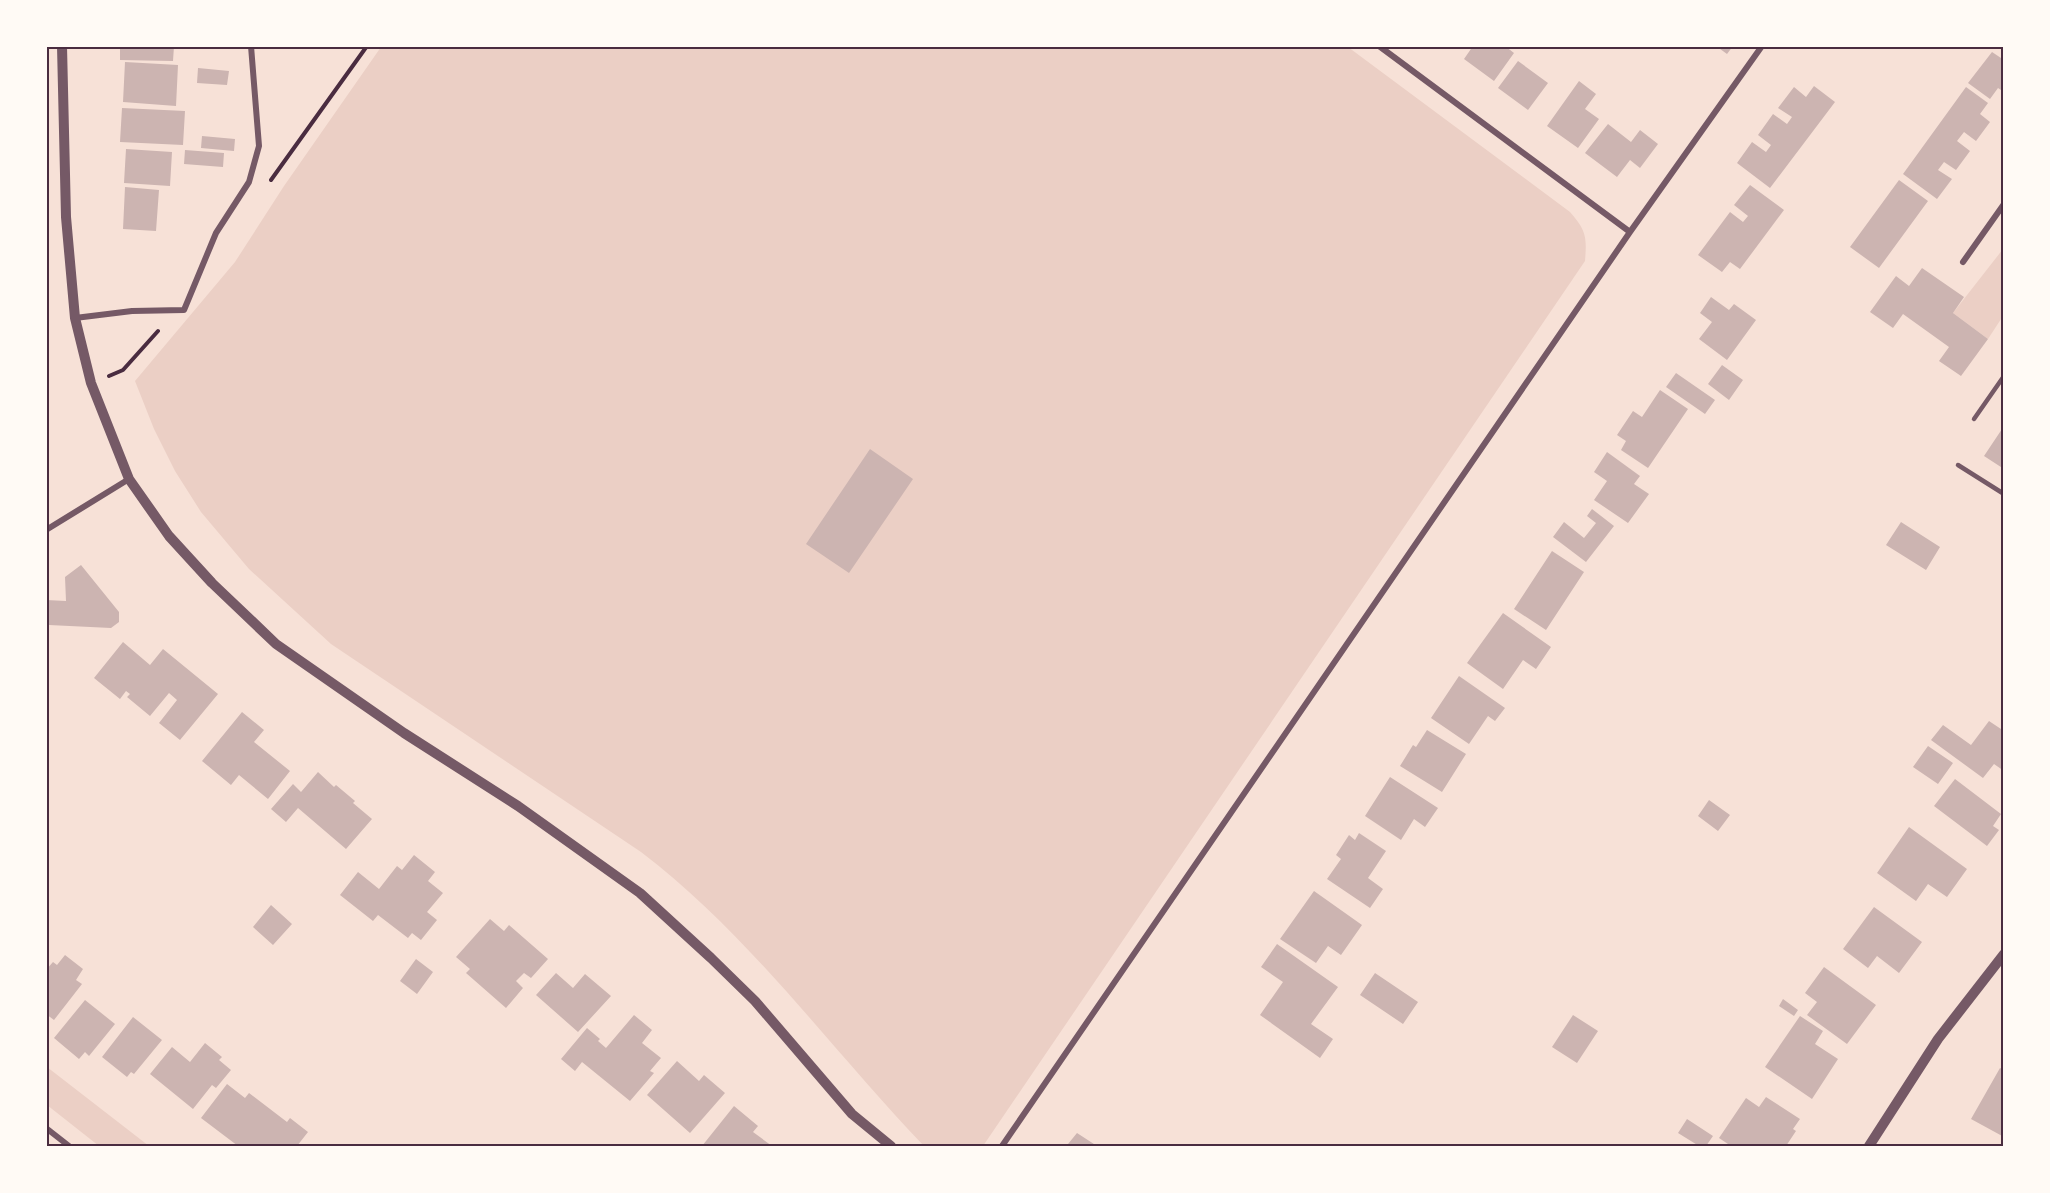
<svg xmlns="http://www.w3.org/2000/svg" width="2050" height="1193" font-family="Raleway,sans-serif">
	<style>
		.green { fill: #ebcfc5 }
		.building { fill: #ccb4b1 }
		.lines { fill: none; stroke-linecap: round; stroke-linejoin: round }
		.path { stroke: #4a2c40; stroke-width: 4 }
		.service { stroke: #755966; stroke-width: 4.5 }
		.minor { stroke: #755966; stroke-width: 6 }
		.tertiary { stroke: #755966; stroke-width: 10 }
		.neatline { fill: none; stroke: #4a2c40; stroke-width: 2 }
	</style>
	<rect width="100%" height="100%" fill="#f7e1d7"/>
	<path class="green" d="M381 47H1348L1570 212C1586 230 1587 237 1585 261L983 1146H924C830 1048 750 935 641 852L331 644 249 569 201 512 175 471 154 429 135 381 235 262 284 186Z
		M2003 249V316L1988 339 1953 313Z
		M46 1067H47L149 1146H99L47 1105Z"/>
	<path class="building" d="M120 46H174L173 61 120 60Z
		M1473 46H1505L1514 53 1494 81 1464 59Z
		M1716 46H1733L1727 54Z
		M1992 52 2004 60V92L1998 88 1990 99 1968 83Z
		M1518 61 1548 83 1528 110 1498 88Z
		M125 62 178 65 176 106 123 102Z
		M198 68 229 71 227 85 197 83Z
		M1579 81 1596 94 1585 109 1599 119 1578 148 1547 126Z
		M1814 86 1835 102 1770 188 1737 163 1752 142 1766 152 1771 145 1758 135 1773 114 1787 124 1792 117 1778 108 1794 87 1806 97Z
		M1966 87 1988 103 1980 114 1990 122 1976 141 1964 132 1957 141 1970 151 1956 170 1944 162 1938 170 1952 179 1937 199 1903 174Z
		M122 108 185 111 183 145 120 142Z
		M1608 124 1631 142 1640 130 1658 144 1640 168 1630 160 1617 177 1585 153Z
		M202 136 235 139 234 151 201 148Z
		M126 149 172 152 170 186 124 183Z
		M185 150 224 153 223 167 184 164Z
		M1899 180 1928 201 1879 268 1850 247Z
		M1750 185 1784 210 1740 269 1730 262 1722 272 1698 255 1730 212 1743 222 1748 216 1734 205Z
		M125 187 159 190 156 231 123 229Z
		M1922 268 1964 297 1953 313 1988 339 1961 376 1939 361 1949 347 1903 314 1893 328 1870 312 1896 276 1909 286Z
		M1711 297 1729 310 1734 304 1756 320 1727 360 1699 339 1712 322 1700 313Z
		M1722 365 1743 380 1729 400 1708 384Z
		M1676 373 1715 400 1705 414 1666 387Z
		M1660 390 1688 409 1648 468 1621 450 1626 441 1617 435 1633 411 1642 417Z
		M2004 426V469L1984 456Z
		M870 449 913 479 849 573 806 544Z
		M1607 452 1640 476 1634 484 1649 494 1628 523 1594 500 1607 481 1594 472Z
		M1592 509 1614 526 1586 562 1553 537 1564 522 1584 538 1596 523 1587 516Z
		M1901 522 1940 547 1926 570 1886 545Z
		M1552 551 1584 572 1546 630 1514 609Z
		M81 565 119 612V622L111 628 49 625V630L46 629V600L66 601 65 577Z
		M1503 613 1551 647 1536 669 1523 660 1503 689 1467 663Z
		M123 642 150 665 163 649 218 694 180 740 159 723 177 700 169 693 150 716 127 697 130 694 126 691 120 699 94 678Z
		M1459 676 1505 708 1495 721 1488 716 1469 744 1431 718Z
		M242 712 264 730 254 742 290 771 268 799 239 775 231 785 202 761Z
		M1989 721 2004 731V771L1994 764 1983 778 1931 740 1943 725 1971 745Z
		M1427 730 1466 754 1442 792 1400 766 1413 745 1416 747Z
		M1928 746 1953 763 1938 784 1913 767Z
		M318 772 334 787 336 785 355 801 353 803 372 819 346 849 298 808 286 822 271 809 293 784 301 792Z
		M1390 777 1438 808 1425 827 1414 819 1401 840 1365 816Z
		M1955 779 2001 814 1993 826 1999 830 1987 846 1934 806Z
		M1709 800 1730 815 1718 831 1698 816Z
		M1909 827 1967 869 1947 897 1928 884 1916 901 1877 873Z
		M1359 833 1386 851 1368 878 1383 889 1370 908 1327 879 1341 859 1336 855 1349 835 1355 840Z
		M414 855 435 872 428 881 443 893 427 912 437 920 421 940 412 933 408 938 378 915 373 921 340 895 358 872 379 889 397 866 402 870Z
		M1314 891 1362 925 1341 955 1328 946 1316 963 1280 939Z
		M271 905 292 924 273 945 253 927Z
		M1874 907 1922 942 1899 973 1877 956 1868 968 1843 949Z
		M490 919 504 931 509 925 548 959 531 978 524 973 516 981 523 988 506 1008 466 973 470 969 456 957Z
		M1277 944 1338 987 1311 1024 1333 1039 1320 1058 1260 1015 1283 982 1261 967Z
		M65 955 83 969 76 980 82 984 54 1020 46 1014V970L53 962 57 965Z
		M416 959 433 972 417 994 400 981Z
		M1824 967 1876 1005 1847 1044 1807 1015 1817 1002 1805 993Z
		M556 973 573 988 585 974 611 996 578 1032 536 995Z
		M1375 973 1418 1002 1403 1024 1360 995Z
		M1783 999 1798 1010 1794 1016 1779 1006Z
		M85 1000 115 1024 89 1056 85 1052 79 1059 54 1038Z
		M634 1015 652 1030 642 1043 661 1058 650 1071 654 1073 630 1101 582 1062 575 1071 561 1059 587 1028 600 1039 598 1041 606 1048Z
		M1573 1015 1598 1031 1577 1063 1552 1047Z
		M1800 1016 1823 1031 1815 1044 1838 1059 1812 1099 1765 1067Z
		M133 1017 162 1040 134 1074 131 1072 127 1077 102 1057Z
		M205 1043 222 1057 219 1060 231 1070 216 1088 212 1085 193 1109 150 1074 172 1047 190 1062Z
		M677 1061 699 1081 704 1075 725 1093 690 1133 647 1095Z
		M2000 1068 2004 1070V1137L1971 1119Z
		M227 1084 245 1098 249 1093 287 1122 290 1118 308 1132 297 1146H238L201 1118Z
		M1766 1097 1800 1119 1793 1129 1796 1131 1786 1146H1731L1719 1138 1746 1098 1759 1107Z
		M734 1106 758 1126 753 1132 772 1146H702Z
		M1687 1119 1713 1136 1706 1146H1699L1678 1133Z
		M1077 1133 1097 1146H1072L1068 1144Z"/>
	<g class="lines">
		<path class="path" d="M271 180 367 46
			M109 376 123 370 158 331"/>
		<path class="service" d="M1974 419 2004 376
			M1958 465 2004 494"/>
		<path class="minor" d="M1379 46 1630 232
			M1963 262 2004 204
			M75 318 132 311 184 310 216 233 249 182 259 146 251 46
			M46 530 129 479
			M46 1128 69 1146
			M1002 1146 1630 232 1762 46"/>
		<path class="tertiary" d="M62 46 66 217 75 318 91 383 129 479 169 536 212 583 276 644 404 733 518 806 640 893 711 958 755 1001 852 1114 891 1146
			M1869 1146 1938 1039 2004 954"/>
	</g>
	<rect width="2050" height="1193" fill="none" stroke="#fffaf5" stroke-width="96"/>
	<rect x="48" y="48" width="1954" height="1097" class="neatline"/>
</svg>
